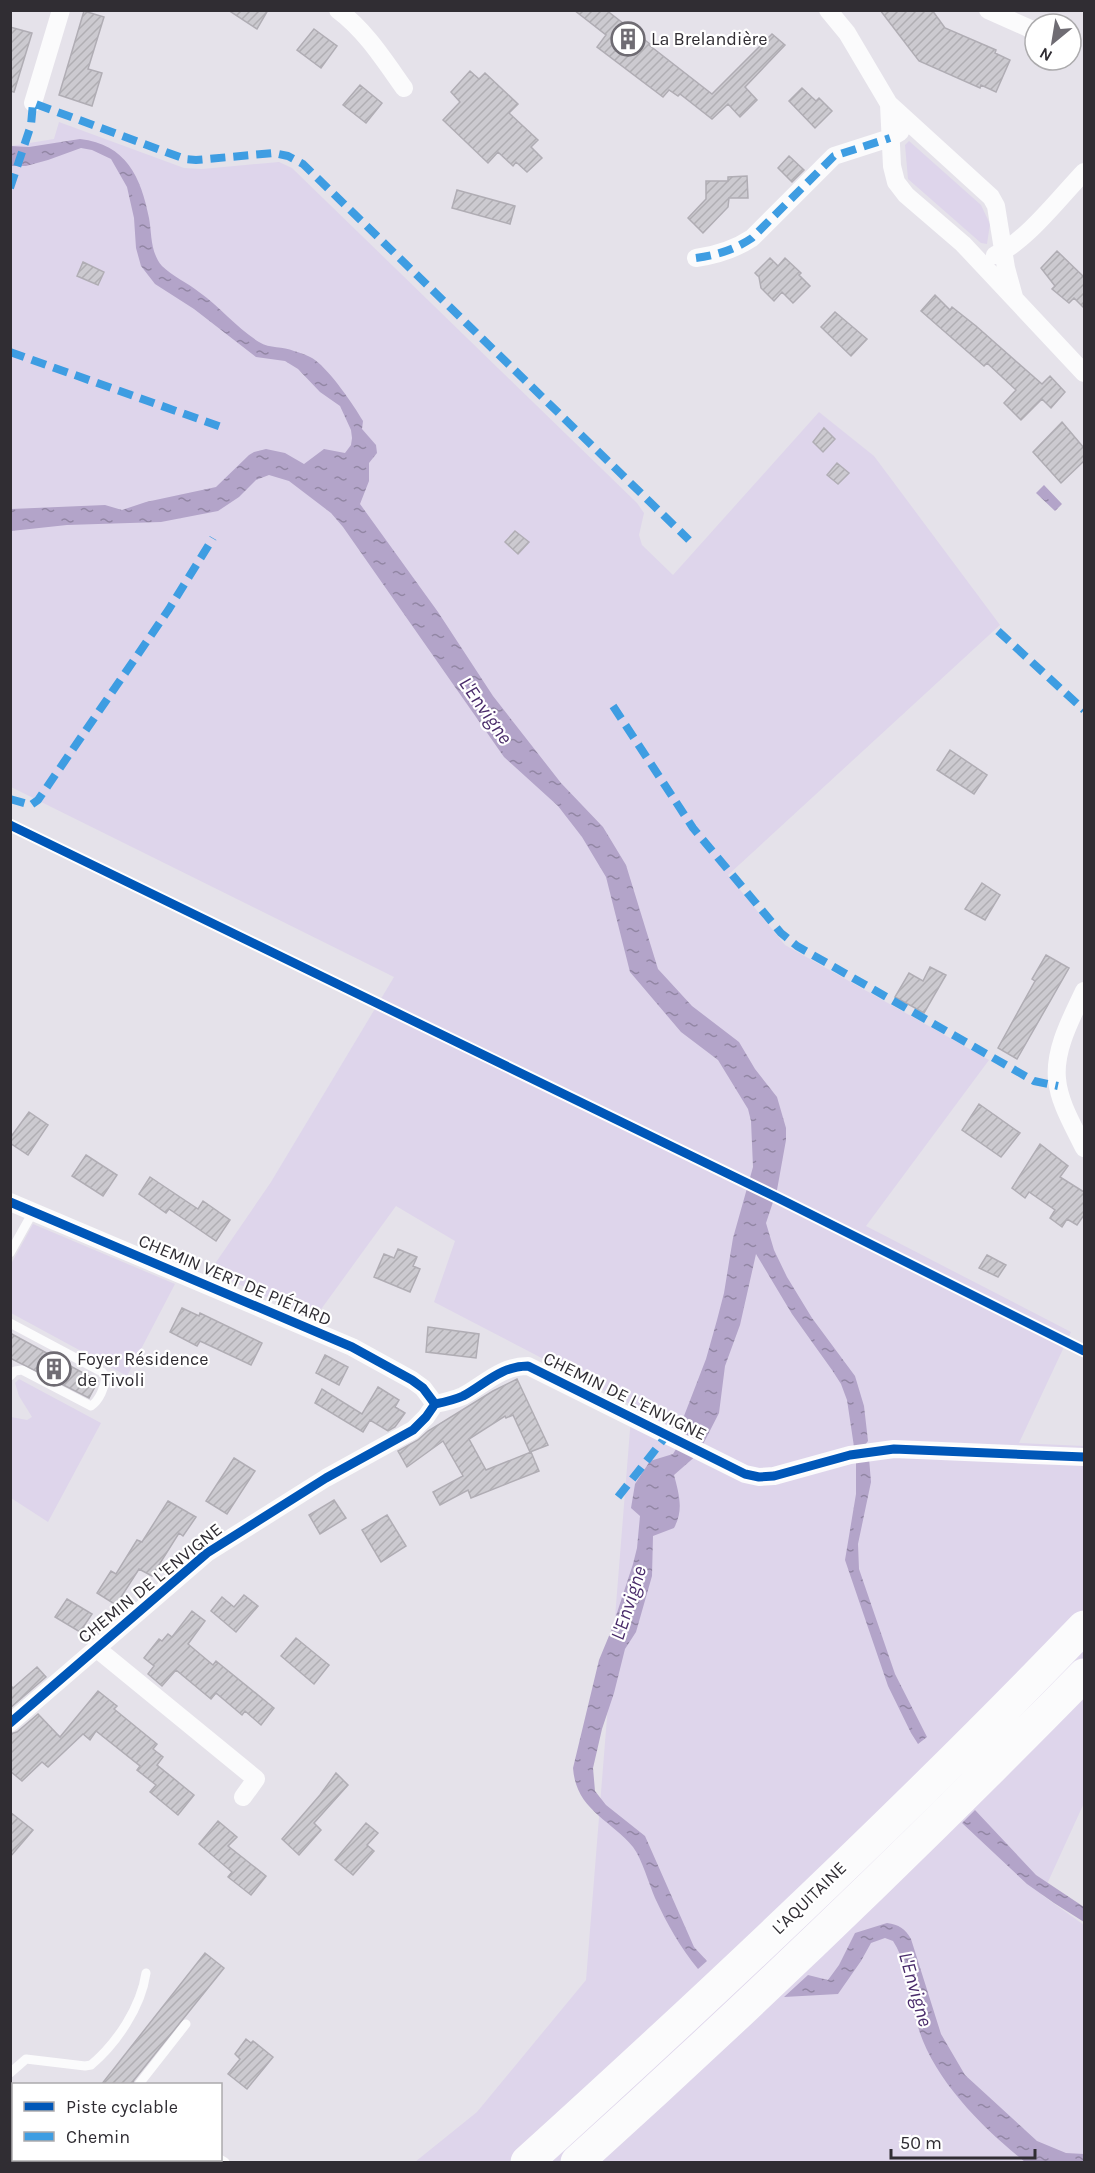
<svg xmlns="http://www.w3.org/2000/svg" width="1095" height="2173" font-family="Karla,sans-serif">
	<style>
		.green { fill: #ded5eb }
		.water { fill: url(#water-ripples) }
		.building { fill: url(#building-hatch); stroke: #b0adb4; stroke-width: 1.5 }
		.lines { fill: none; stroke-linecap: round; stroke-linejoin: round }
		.lane { stroke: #fbfbfc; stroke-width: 9 }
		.street { stroke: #fbfbfc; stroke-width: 18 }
		.highway { stroke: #fbfbfc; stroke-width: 33 }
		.quiet { stroke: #3e9de2; stroke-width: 8; stroke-dasharray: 15 8; stroke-linecap: butt }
		.cycleway-casing { stroke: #fff; stroke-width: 13 }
		.cycleway { stroke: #0057b8; stroke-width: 9 }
		.labels { text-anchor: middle; stroke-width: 4.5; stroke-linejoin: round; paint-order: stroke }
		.poi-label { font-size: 18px; fill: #302d33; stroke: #fff; text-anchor: start }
		.street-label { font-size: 18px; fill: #302d33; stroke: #fff }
		.water-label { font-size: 20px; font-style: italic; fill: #492b6a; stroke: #fff }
	</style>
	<defs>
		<pattern id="water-ripples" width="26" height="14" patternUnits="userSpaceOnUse" patternTransform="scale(1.5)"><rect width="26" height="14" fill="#b3a4c9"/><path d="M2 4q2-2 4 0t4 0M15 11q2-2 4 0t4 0" fill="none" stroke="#9286a4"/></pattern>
		<pattern id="building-hatch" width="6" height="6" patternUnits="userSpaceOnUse" patternTransform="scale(1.5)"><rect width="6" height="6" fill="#cccad0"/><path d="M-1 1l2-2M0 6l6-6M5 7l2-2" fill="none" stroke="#b0aeb3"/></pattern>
	</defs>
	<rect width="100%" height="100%" fill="#e5e2ea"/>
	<path class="green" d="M59 122 184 168 202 169 279 162 292 168 637 503 644 513 639 535 642 545 673 575 819 412 874 456 1000 625 728 875 785 945 989 1060 866 1226 1071 1332 1019 1443 1084 1446V1803L1042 1895 1084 1925V2162H415L477 2112 586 1980 632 1405 434 1302 455 1241 396 1206 314 1319 210 1271 271 1182 394 977 11 787V146L54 139Z
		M909 141 981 205 990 224 987 244 981 243 908 179 905 145Z
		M33 1224 175 1284 127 1376 11 1313V1264Z
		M19 1379 101 1423 48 1522 11 1498V1417L27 1420 32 1417 19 1396 15 1383Z"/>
	<path class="water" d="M80 139C126 144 141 177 149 218 152 234 150 252 162 266 172 276 188 283 199 292 220 307 237 328 259 342 270 349 283 346 294 351 301 353 310 356 315 360 331 372 353 404 363 421L362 429 376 445 377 453 369 463V481L360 504 438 612 493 696 561 783 603 827 626 865 658 969 692 1006 739 1042 755 1069 777 1097 786 1128V1140L777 1190 766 1223 774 1250 787 1277 812 1318 855 1376 864 1406 868 1441 865 1445 869 1458 871 1482 858 1544 859 1569 895 1674 927 1737 918 1744 911 1733 888 1686 845 1560 856 1494V1460L847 1400 841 1384 832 1370 792 1314 756 1254 740 1325 725 1366 719 1413 698 1454 674 1475C679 1494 684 1510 674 1528L653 1536 652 1576 636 1632 625 1649 614 1693 602 1729 593 1768 595 1791 606 1805 645 1836 694 1947 707 1961 698 1969C680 1947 667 1924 655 1898 649 1884 642 1859 633 1847 610 1819 576 1810 573 1768L599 1660 611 1631 633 1564 637 1548 640 1516 631 1508 635 1484 650 1461 673 1454 684 1436V1416L706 1359 717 1320 724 1293 733 1238 753 1167 751 1121 748 1109 718 1060 681 1032 630 972 606 877 582 837 558 806 504 757 343 527 331 513 289 481 269 475 256 480 239 497 218 511 161 522 67 525 11 531V509L105 505 122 510 146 502 216 487 249 455 254 452 266 449 285 453 304 464 324 449 345 453 351 445 352 438 351 430 340 406 320 392 298 369 285 361 256 357 194 309 155 284 141 266 136 248 134 218 127 187 111 159 92 150 81 148 48 160 26 166H11V146L29 147Z
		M1044 485 1062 504 1055 511 1036 493Z
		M975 1810 1036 1875 1084 1907V1922L1054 1903 1027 1884 962 1823Z
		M887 1923C899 1925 905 1928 911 1939L941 2034 965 2075 1037 2141 1066 2153 1084 2154V2162H1025C984 2129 935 2081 919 2030 915 2018 911 2006 909 1994 905 1976 904 1957 893 1941L885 1938 871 1943 861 1961 838 1994 784 1997 808 1975 828 1980 839 1965 855 1933Z"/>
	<path class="building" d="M228 10H268L257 29Z
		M574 10H606L650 44 649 45 712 94 772 34 785 45 745 87 757 100 740 117 728 104 712 119 680 94 678 96 669 90 663 97 597 47 606 35Z
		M880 10H932L945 28 996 50 995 53 1010 60 996 92 981 85 980 88 919 61Z
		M84 11 104 17 88 69 102 73 92 106 59 95Z
		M10 27 32 33 14 92 10 91Z
		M314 29 337 46 321 68 297 50Z
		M470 71 479 79 485 73 518 104 509 113 538 140 531 147 542 158 527 172 516 162 513 166 498 152 488 163 443 120 460 102 451 92Z
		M360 85 382 103 366 123 343 105Z
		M802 88 816 101 819 98 832 111 815 128 789 101Z
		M789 156 804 170 792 182 778 168Z
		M747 176 748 198H729L728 207 703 233 688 218 706 199V181H728V177Z
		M457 190 515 206 510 224 452 208Z
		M1057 251 1084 277V308L1074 298 1069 303 1052 289 1055 286 1041 268Z
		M770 258 778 266 785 258 801 273 799 275 810 286 793 303 782 292 774 301 761 288 759 277 755 273Z
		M83 262 104 272 98 285 77 276Z
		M935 295 950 310 952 307 976 326 1042 384 1050 376 1065 392 1051 408 1042 399 1021 420 1004 403 1016 390 987 363 984 366 921 311Z
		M835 312 867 339 851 356 821 327Z
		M1062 422 1084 448V461L1061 483 1033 452Z
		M824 428 835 439 823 452 813 442Z
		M837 463 849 473 838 484 827 475Z
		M515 531 529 542 518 554 505 542Z
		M950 750 987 775 974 794 937 770Z
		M982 883 1000 895 985 920 965 909Z
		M1046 955 1069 968 1017 1059 998 1048 1035 981 1032 979Z
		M930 967 946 975 924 1013 895 997 909 973 923 981Z
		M979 1104 1020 1133 1001 1157 962 1130Z
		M29 1112 48 1125 28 1155 10 1143V1138Z
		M1040 1144 1068 1166 1060 1177 1084 1192V1215L1077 1225 1067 1219 1062 1227 1050 1218 1055 1210 1029 1192 1025 1198 1012 1188Z
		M86 1155 117 1175 103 1196 72 1176Z
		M150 1177 198 1209 203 1201 230 1220 216 1241 169 1209 166 1213 139 1194Z
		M398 1249 417 1257 413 1266 420 1269 410 1292 374 1277 384 1254 394 1258Z
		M987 1255 1006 1265 998 1277 979 1268Z
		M182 1308 199 1316 200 1313 262 1343 251 1365 200 1341 197 1346 170 1332Z
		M428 1327 479 1334 476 1358 426 1352Z
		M10 1333 98 1381 89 1398 10 1358Z
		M325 1355 348 1367 339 1385 316 1373Z
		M517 1379 548 1445 530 1452 513 1415 506 1418 505 1416 469 1439 486 1470 531 1452 539 1471 471 1498 468 1490 440 1505 433 1492 463 1476 443 1441 407 1467 398 1451 418 1440 428 1431 493 1391Z
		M378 1387 399 1400 395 1407 405 1413 395 1427 388 1431 370 1420 363 1432 315 1403 322 1389 362 1414Z
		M234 1458 255 1471 227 1514 206 1501Z
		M334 1500 346 1518 320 1534 309 1515Z
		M168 1501 196 1517 183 1536 179 1533 152 1576 139 1569 116 1605 97 1593 111 1571 116 1574 137 1540 142 1542Z
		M387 1515 406 1546 381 1562 362 1530Z
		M244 1595 258 1606 236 1632 211 1611 222 1597 234 1607Z
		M67 1599 92 1614 80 1632 55 1617Z
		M192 1611 205 1621 188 1644 213 1665 216 1661 274 1708 261 1725 245 1711 242 1715 216 1693 211 1699 176 1670 162 1686 148 1674 154 1666 144 1658 159 1639 162 1641 168 1634 172 1637Z
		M296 1638 329 1665 314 1684 281 1656Z
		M37 1667 46 1677 10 1708V1685L13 1688Z
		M98 1691 117 1706 114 1709 157 1744 153 1749 163 1757 157 1765 194 1795 178 1815 150 1792 156 1785 137 1770 140 1766 96 1731 90 1740 83 1734 48 1767 42 1762 22 1781 10 1771V1734L17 1732 38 1714 60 1737Z
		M336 1773 348 1785 314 1823 321 1830 299 1855 282 1839 320 1795Z
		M10 1812 33 1830 10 1857Z
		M218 1821 237 1837 228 1846 266 1876 251 1895 228 1877 232 1872 199 1844Z
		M366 1823 378 1833 367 1845 374 1851 353 1875 335 1860Z
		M205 1953 224 1968 134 2080 132 2085H101Z
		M246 2039 251 2043 253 2041 273 2057 247 2089 228 2074 240 2059 235 2054Z"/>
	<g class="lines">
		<path class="lane" d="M10 1253 33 1212
			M10 1323 102 1372 106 1377C105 1387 99 1401 91 1406L22 1370 15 1371 10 1376
			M10 2073 26 2059 85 2066 91 2065C117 2043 141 2007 146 1973
			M139 2084 186 2024
			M220 2159 225 2162
			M77 2162 80 2160"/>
		<path class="street" d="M338 10C366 31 384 60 404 88
			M828 10 847 33 889 104 991 197 996 206 1006 268 1014 297
			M988 10 1035 31
			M33 103 61 10
			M889 104 892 166 896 182 906 195 963 244 1084 373
			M995 255C1025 243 1061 196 1084 172
			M696 258C717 255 734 250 752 238L834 156 890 138 900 132
			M1084 991C1072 1017 1054 1049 1057 1079 1059 1103 1074 1127 1084 1148
			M10 1202 352 1347 412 1380 423 1388 435 1404
			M96 1648 256 1779 243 1797
			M10 1723 207 1553 326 1478 413 1430 426 1417 435 1404C445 1402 454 1400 463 1396 485 1384 501 1366 528 1366L745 1474 759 1477 774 1476 850 1455 894 1449 1084 1457"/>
		<path class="highway" d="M527 2162C718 1989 906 1812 1084 1627
			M577 2162C751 2005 920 1842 1084 1675"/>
		<path class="quiet" d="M10 188 31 125 33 103 185 159 196 160 274 153 288 156 303 164 689 540
			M696 258C717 255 734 250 752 238L834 156 890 138
			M10 352 224 428
			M998 631 1084 710
			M613 706 693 828 781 933 797 946 1034 1081 1058 1086
			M10 799 31 805 38 800 169 609 213 538
			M618 1497 667 1435"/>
		<defs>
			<path id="cycleway" d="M10 825 782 1200 1084 1351
				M10 1202 352 1347 412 1380 423 1388 435 1404
				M10 1723 207 1553 326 1478 413 1430 426 1417 435 1404C445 1402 454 1400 463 1396 485 1384 501 1366 528 1366L745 1474 759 1477 774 1476 850 1455 894 1449 1084 1457"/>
		</defs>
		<use href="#cycleway" class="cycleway-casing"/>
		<use href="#cycleway" class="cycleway"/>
	</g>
	<defs>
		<symbol id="building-ring" viewBox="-11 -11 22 22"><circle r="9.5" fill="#fff" stroke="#6f6c73" stroke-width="1.5"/><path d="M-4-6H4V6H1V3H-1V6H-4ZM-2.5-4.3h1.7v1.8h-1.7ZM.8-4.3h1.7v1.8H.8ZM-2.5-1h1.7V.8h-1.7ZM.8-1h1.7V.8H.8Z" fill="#6f6c73"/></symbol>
	</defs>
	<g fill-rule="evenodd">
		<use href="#building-ring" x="609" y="20" width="38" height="38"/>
		<use href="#building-ring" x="35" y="1350" width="38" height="38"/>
	</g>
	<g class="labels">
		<g class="poi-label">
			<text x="651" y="45">La Brelandière</text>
			<text x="77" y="1365">Foyer Résidence<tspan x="77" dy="21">de Tivoli</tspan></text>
		</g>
		<g class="street-label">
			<text transform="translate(235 1280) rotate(23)" y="6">CHEMIN VERT DE PIÉTARD</text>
			<text transform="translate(625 1396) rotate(26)" y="6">CHEMIN DE L'ENVIGNE</text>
			<text transform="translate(150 1583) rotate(-39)" y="6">CHEMIN DE L'ENVIGNE</text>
			<text transform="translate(809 1898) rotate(-44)" y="6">L'AQUITAINE</text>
		</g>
		<g class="water-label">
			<text transform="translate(486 710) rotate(55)" y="7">L'Envigne</text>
			<text transform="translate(628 1603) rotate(-72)" y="7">L'Envigne</text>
			<text transform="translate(916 1989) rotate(74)" y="7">L'Envigne</text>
		</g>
	</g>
	<rect width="1095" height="2173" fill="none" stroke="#302d33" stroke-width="24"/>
	<rect x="12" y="2083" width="210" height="78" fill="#ffffff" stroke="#acabad" stroke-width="1.5"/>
	<rect x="24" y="2102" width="30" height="9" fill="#0057b8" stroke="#acabad" stroke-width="1.5"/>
	<text x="66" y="2113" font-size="18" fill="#302d33">Piste cyclable</text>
	<rect x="24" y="2132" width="30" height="9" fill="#3e9de2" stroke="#acabad" stroke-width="1.5"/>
	<text x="66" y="2143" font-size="18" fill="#302d33">Chemin</text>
	<g transform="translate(1053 42) rotate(210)"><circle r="28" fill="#ffffff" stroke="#acabad" stroke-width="1.5"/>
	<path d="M0-4.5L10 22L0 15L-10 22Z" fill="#6f6c73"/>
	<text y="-9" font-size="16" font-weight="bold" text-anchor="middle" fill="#302d33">N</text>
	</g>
	<path d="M891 2149v9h144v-9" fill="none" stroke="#302d33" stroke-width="3"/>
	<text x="900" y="2149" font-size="18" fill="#302d33" stroke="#ffffff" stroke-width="4.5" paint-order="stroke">50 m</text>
</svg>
